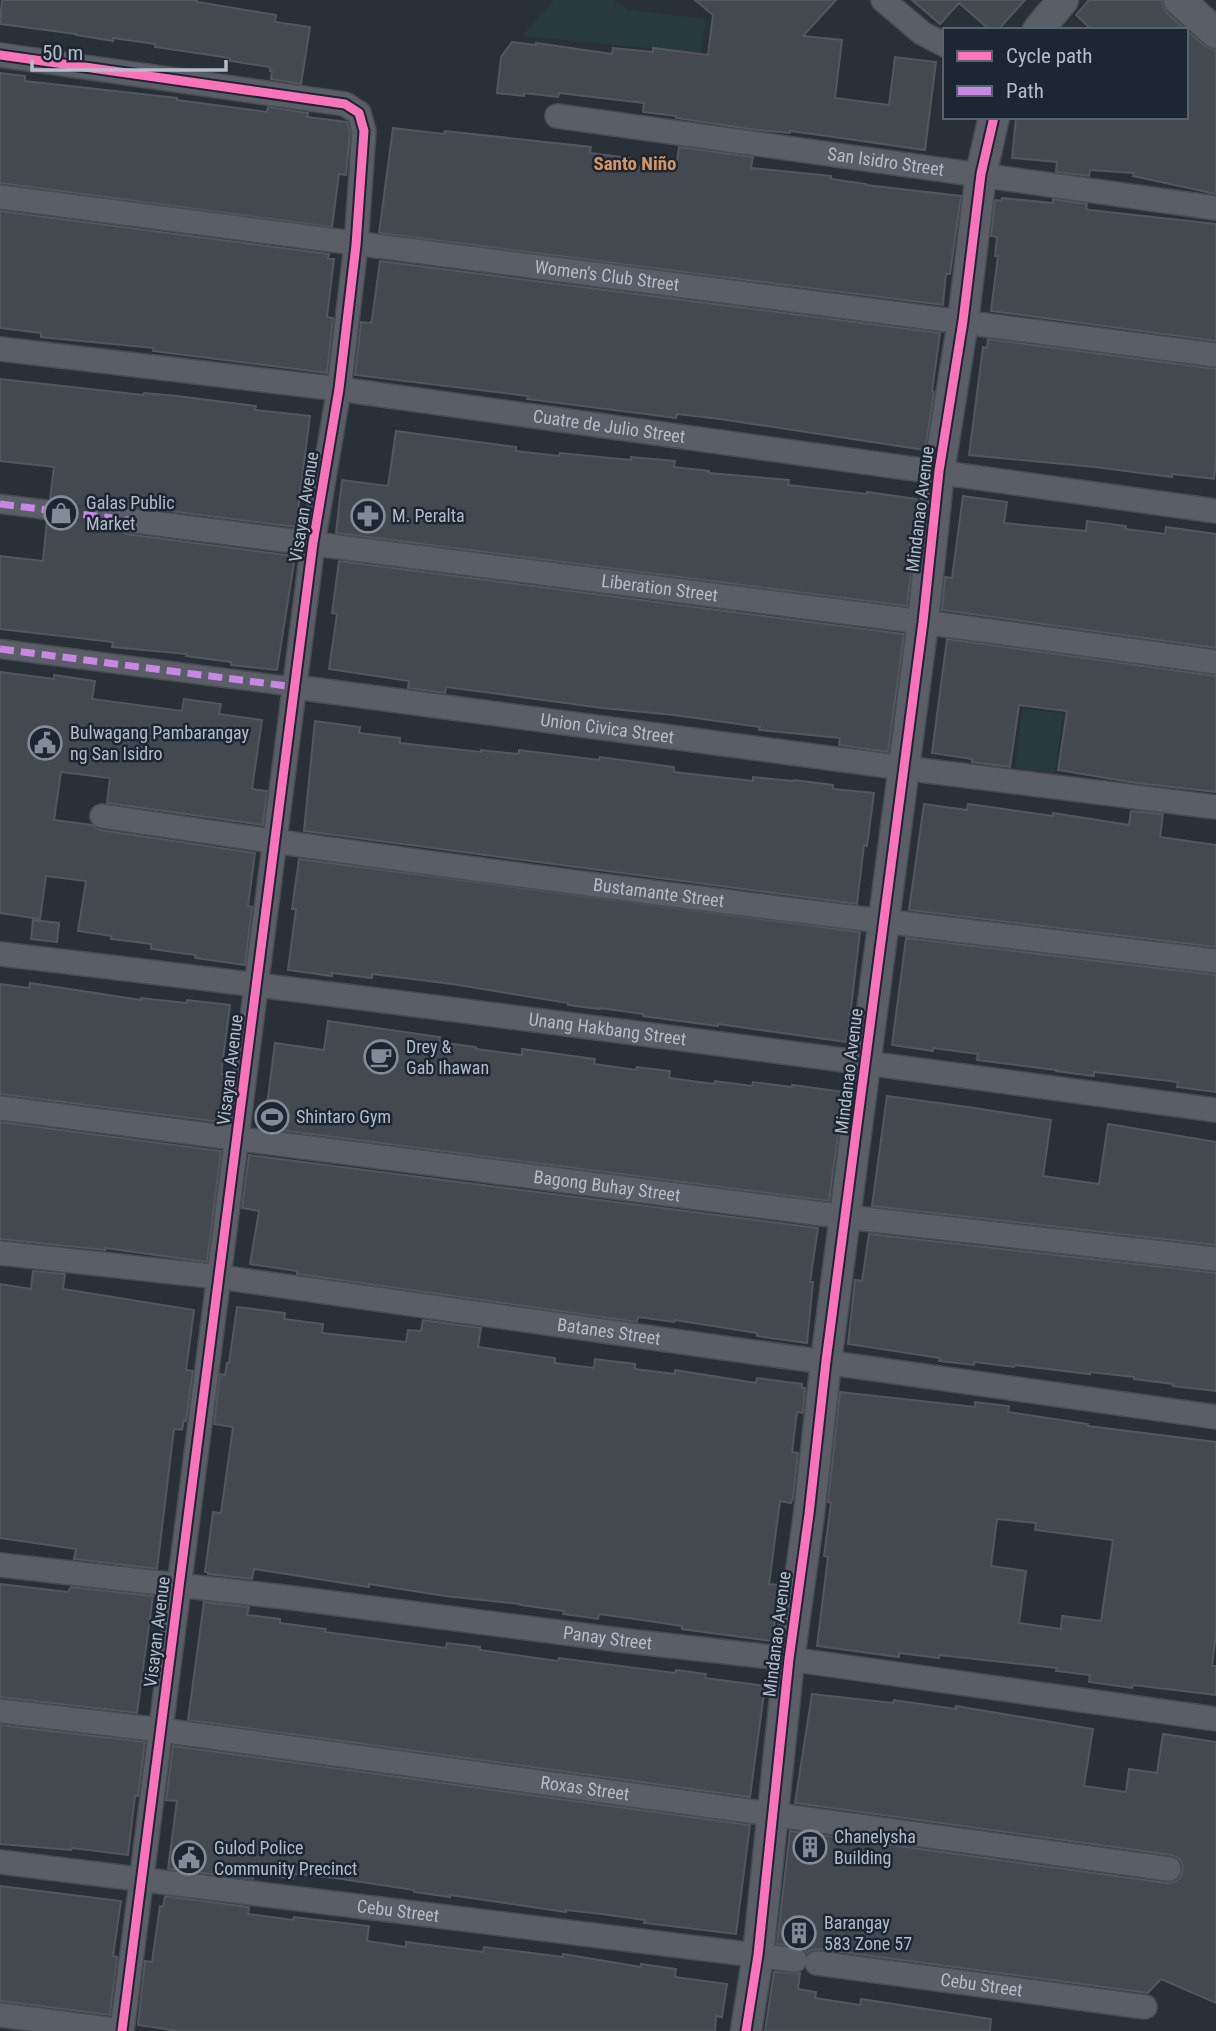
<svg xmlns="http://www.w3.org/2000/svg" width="1216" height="2031" font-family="'Roboto Condensed',sans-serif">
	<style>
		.green { fill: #273a3e }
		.building { fill: #444950; stroke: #52575f; stroke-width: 2; fill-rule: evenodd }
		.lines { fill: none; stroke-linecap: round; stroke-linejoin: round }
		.pedestrian-tunnel { stroke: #3f454e; stroke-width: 18; stroke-dasharray: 18 9; stroke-linecap: butt }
		.pedestrian-casing { stroke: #484c53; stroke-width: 21 }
		.minor-casing { stroke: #484c53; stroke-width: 26 }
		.tertiary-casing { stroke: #484c53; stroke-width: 33 }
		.pedestrian { stroke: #5a5e66; stroke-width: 18 }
		.minor { stroke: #5a5e66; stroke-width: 23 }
		.tertiary { stroke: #5a5e66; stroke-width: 30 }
		.quiet { stroke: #c787e3; stroke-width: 7; stroke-dasharray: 14 7; stroke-linecap: butt }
		.cycleway-casing { stroke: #1d2633; stroke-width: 13 }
		.cycleway { stroke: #fb73b8; stroke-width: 9 }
		.labels { text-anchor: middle; stroke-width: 5; stroke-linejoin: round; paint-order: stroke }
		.street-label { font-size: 18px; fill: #b4bcc9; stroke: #1d2633 }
		.poi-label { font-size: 18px; fill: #b4bcc9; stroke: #1d2633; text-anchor: start }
		.neighbourhood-label { font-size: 19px; font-weight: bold; fill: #d59563; stroke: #1d2633 }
	</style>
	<rect width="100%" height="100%" fill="#2a3038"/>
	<path class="green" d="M554 0H614L628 10 706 19 701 53 522 36Z
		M1023 708 1063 714 1055 773 1015 768Z"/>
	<path class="building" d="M2 0H197V2L276 15 275 22 310 27 301 84 271 79 272 71H270V67L230 61V58L155 47V44L113 38V41L76 35V34L0 24Z
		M695 0H836L803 36 842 40 835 98 889 105 895 57 936 62 925 150 834 137 790 131V133L756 130 676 118V116L643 112 644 103 559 93 558 97 524 93V96L497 93 501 57 512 42 536 45V43L612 54 613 48 653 52V48L708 55 713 15Z
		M912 0H1025L998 30H990L959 3 940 24Z
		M1089 0H1162L1163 6 1167 13 1186 30H1092L1076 15Z
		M1186 30 1205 46 1216 50V194L1133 176 1134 173 1090 170 1089 176 1056 172 1057 162 1012 158 1016 117H1186Z
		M0 73 25 76V81L177 98V100L267 112 268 107 308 113 307 117 347 122 350 132 346 175 339 174 332 227 0 183Z
		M393 128 444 134 445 131 591 147 590 153 630 158 629 166 676 170 679 147 753 157 751 168 831 176V179L866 184V185L961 196 950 274H946L943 305 379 233Z
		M1002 198 1053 203V199L1087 204 1086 209 1090 210 1216 224V341L991 311 998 256H995L997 237 991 236 995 200 1001 201Z
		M0 211 329 254 328 259H334L327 317 333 318 327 373 153 351 154 348 41 337V333L0 328Z
		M380 261 940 333 932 391 934 392 925 450 720 419 677 414 676 418 527 399 528 396 355 375 361 322 371 323 372 319Z
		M988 339 1216 369V462L1214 479 1172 474V477L1095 467 969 455 983 347 987 348Z
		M0 379 143 395 144 393 177 396 256 406 255 410 310 416 296 527 130 506 122 508 99 505 93 509 91 515 92 521 95 525 119 530 126 534 295 556 277 670 231 665V662L186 656 187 654 112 647 113 642 0 629V556L43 561 47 521 58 517 60 511 56 501 50 499 54 467 0 461Z
		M396 431 516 447V451L559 456 560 453 631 460V457L675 461 674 467 709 471V473L789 480 788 485 867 494V492L917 499 907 572H911L907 606 336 533 342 480 388 486Z
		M963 496 1007 502 1004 523 1086 531 1087 521 1126 526 1125 529 1165 534 1166 527 1216 534V648L942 610 945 577 952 578Z
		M339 561 904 634 888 752 839 745 840 738 759 730 760 727 674 715 602 708 446 687 445 693 408 688 409 681 329 669 337 614 332 613Z
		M947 639 1216 676V792L1136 783 1058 770 1067 711 1019 705 1010 767 972 762V759L932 753Z
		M0 672 54 679V675L95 681 92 699 182 711 184 699 221 704 219 714 262 720 252 789 267 791 263 825 107 803 110 778 61 772 54 820 92 825 100 830 255 853 248 906 252 907 245 965 195 958V955L151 949V944L111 939 112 936 78 931 86 881 46 876 40 919 0 913Z
		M315 721 360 727 359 733 400 738V743L481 752V750L518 754 519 750 599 760 600 757 674 767V772L753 781V777L793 781 794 780 833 785V789L874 793 867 846 864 845 857 904 304 831Z
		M924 804 967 810 968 804 1053 816V813L1129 825 1131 811 1163 814 1160 837 1216 845V947L909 910Z
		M299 859 860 932 847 1042 718 1024V1026L643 1016V1014L600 1008V1009L568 1005V1003L452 984 372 974V978L332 973V976L288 970 296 909H292Z
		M33 920 59 923 57 942 31 939Z
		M906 938 1216 975V1092L1177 1087 1178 1082 1094 1072V1076L1056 1071V1070L977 1060 978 1054 933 1048V1051L892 1045Z
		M30 983 141 1000V998L187 1003V1000L230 1005 221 1074 226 1075 220 1122 0 1094V984L29 988Z
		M328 1021 440 1037 439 1042 476 1047V1049L522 1055V1049L595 1059 594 1064 636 1070 637 1067 670 1071 669 1078 714 1084 715 1081 752 1086 753 1082 792 1087V1085L844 1092 829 1201 264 1128 275 1043 324 1050Z
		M887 1096 968 1107 1051 1120 1043 1176 1099 1184 1108 1124 1216 1142V1245L872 1206Z
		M0 1122 221 1151 207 1262 105 1248V1250L0 1239Z
		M249 1155 818 1228 810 1282H813L807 1343 757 1336V1333L675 1320 674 1322 638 1317 637 1322 297 1274V1271L250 1264 259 1211 242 1208Z
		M869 1234 1216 1273V1391L1173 1386V1384L1134 1379V1377L1090 1372V1374L1015 1365 1014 1367 975 1362 974 1365 939 1361 940 1358 848 1344 855 1280 862 1281Z
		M33 1271 65 1274 63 1289 194 1310 186 1370 193 1371 186 1421 184 1420 182 1430 174 1429 157 1569 74 1559 76 1549 0 1538V1284L31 1289Z
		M237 1307 285 1313 284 1319 323 1324 322 1333 406 1342 408 1330 421 1331 423 1320 481 1328 478 1347 555 1358V1363L594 1368 595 1359 635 1364V1369L675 1374V1370L756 1383 757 1378 802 1384V1388H805L803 1413 797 1412 792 1452 798 1453 793 1498 791 1503 780 1501 769 1584 780 1585 772 1641 682 1629V1626L642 1620 599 1614 598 1619 563 1614 564 1611 520 1605V1604L445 1596 369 1584V1587L254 1569 252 1579 208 1574V1572H205L213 1512 221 1513 233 1427 214 1424 220 1374 225 1375 227 1363H229Z
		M840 1392 975 1407V1402L1009 1406 1008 1412 1088 1424V1426L1216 1442V1634L1212 1666H1216V1695L1133 1685 1132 1688 1089 1682 1090 1675 1056 1671 1057 1668 939 1655V1658L899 1653V1657L817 1646 828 1557 824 1556 831 1503 828 1502ZM997 1519 1036 1523 1035 1530 1113 1540 1101 1621 1062 1616 1061 1629 1019 1623 1026 1571 991 1566Z
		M0 1584 68 1592 71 1587 153 1596 137 1713 0 1697Z
		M204 1602 249 1607 247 1615 280 1619V1623L326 1629 325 1632 446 1648 447 1643 480 1647V1650L558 1661 559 1658 675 1673 676 1670 706 1674 705 1678 765 1686 750 1797 188 1720Z
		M812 1694 893 1703 894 1700 956 1709V1706L1093 1729 1084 1786 1126 1792 1129 1769 1157 1773 1163 1734 1216 1742V2003L1161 1979 1148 1993 819 1949 812 1950 807 1953 803 1948 797 1946 777 1944 790 1831 1167 1883 1174 1882 1180 1878 1183 1870 1182 1863 1178 1858 1171 1855 795 1803Z
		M0 1725 145 1742 138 1796H135L128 1855 72 1848 71 1850 0 1844Z
		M173 1746 750 1825 736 1934 644 1923 645 1920 602 1914 566 1910V1912L450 1895V1897L414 1892V1890L335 1878 294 1874 293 1879 254 1873 253 1879 168 1869 177 1801 166 1800Z
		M0 1886 121 1901 113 1956 117 1957 110 2015 0 2001Z
		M165 1896 249 1907 248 1914 293 1920 294 1917 369 1926 367 1941 406 1947V1942L483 1952 484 1947 563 1957V1954L641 1967V1964L676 1969 675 1977 727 1984 722 2017 716 2016 715 2031H178L138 2025 145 1961 152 1962 160 1906 163 1907Z
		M774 1972 800 1973 798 1989 816 1992 815 1998 860 2005 861 1999 991 2019 990 2031H765Z"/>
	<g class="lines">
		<path class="pedestrian-tunnel" d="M49 510 102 516"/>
		<defs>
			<path id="pedestrian" d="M0 504 49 510
				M102 516 128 520
				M0 649 295 687"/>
			<g id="minor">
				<path d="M883 0 922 33 945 45"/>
				<path d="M0 55 345 104 359 113 364 131 356 245 339 389 313 543 122 2031"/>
				<path id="s1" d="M557 116 1216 208"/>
				<path id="s2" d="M0 197C405 252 811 300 1216 355"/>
				<path id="s3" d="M0 349 339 389 1216 511"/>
				<path id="s4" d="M128 520 923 622 1216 662"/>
				<path id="s5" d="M295 687 904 768 1216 807"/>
				<path id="s6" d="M102 816C472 872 844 917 1216 961"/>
				<path id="s7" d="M0 954C406 1002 811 1055 1216 1110"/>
				<path id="s8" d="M0 1108 846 1217 1216 1259"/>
				<path id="s9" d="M0 1253 219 1277 1216 1417"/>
				<path id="s10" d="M0 1565 293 1598 628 1641 789 1659 1216 1719"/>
				<path id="s11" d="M0 1711 161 1730 1169 1869"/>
				<path id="s12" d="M0 1862 795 1960"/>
				<path id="s13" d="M817 1963 1145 2007"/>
				<path d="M0 2015 122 2031"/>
			</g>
			<path id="tertiary" d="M1179 0 1216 33
				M1038 30 1063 0
				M746 2031 758 1955 789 1659 809 1514 826 1361 923 622 939 471 963 321 981 174 994 117"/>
		</defs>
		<use href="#pedestrian" class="pedestrian-casing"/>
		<use href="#minor" class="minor-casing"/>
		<use href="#tertiary" class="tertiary-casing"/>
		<use href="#pedestrian" class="pedestrian"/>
		<use href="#minor" class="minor"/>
		<use href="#tertiary" class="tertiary"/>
		<path class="quiet" d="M0 504 128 520
			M0 649 295 687"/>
		<defs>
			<path id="cycleway" d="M0 55 345 104 359 113 364 131 356 245 339 389 313 543 122 2031
				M746 2031 758 1955 789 1659 809 1514 826 1361 923 622 939 471 963 321 981 174 994 117"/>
		</defs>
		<use href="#cycleway" class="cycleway-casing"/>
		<use href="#cycleway" class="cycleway"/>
	</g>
	<defs>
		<symbol id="shop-ring" viewBox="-11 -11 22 22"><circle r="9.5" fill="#1d2633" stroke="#848b96" stroke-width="1.5"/><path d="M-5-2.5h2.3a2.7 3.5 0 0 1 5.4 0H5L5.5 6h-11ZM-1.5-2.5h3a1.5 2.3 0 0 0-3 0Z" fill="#848b96"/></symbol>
		<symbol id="pharmacy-ring" viewBox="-11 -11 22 22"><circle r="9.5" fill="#1d2633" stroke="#848b96" stroke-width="1.5"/><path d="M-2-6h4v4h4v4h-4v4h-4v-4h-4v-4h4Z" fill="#848b96"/></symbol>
		<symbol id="civic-ring" viewBox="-11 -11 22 22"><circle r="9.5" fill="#1d2633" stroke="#848b96" stroke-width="1.5"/><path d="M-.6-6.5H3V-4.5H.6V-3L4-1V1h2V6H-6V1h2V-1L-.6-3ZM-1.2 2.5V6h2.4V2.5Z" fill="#848b96"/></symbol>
		<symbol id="cafe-ring" viewBox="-11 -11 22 22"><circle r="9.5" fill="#1d2633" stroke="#848b96" stroke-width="1.5"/><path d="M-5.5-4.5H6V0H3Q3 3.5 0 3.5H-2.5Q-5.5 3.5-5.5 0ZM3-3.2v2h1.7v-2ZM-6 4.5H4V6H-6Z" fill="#848b96"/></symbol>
		<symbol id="stadium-ring" viewBox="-11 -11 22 22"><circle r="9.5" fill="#1d2633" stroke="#848b96" stroke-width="1.5"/><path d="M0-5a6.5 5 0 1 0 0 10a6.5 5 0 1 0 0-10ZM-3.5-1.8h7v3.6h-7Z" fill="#848b96"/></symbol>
		<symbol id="building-ring" viewBox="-11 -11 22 22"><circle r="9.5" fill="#1d2633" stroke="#848b96" stroke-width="1.5"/><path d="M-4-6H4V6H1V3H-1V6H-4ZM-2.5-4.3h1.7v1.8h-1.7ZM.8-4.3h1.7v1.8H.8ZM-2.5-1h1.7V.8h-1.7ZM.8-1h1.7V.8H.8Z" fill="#848b96"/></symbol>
	</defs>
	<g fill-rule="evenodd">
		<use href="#shop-ring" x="42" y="494" width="38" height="38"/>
		<use href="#pharmacy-ring" x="349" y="497" width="38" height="38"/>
		<use href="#civic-ring" x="26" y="724" width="38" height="38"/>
		<use href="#cafe-ring" x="362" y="1038" width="38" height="38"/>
		<use href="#stadium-ring" x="253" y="1098" width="38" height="38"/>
		<use href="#building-ring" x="791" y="1828" width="38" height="38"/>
		<use href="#civic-ring" x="170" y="1839" width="38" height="38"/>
		<use href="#building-ring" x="780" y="1914" width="38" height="38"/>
	</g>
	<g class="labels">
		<g class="street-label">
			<text dy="6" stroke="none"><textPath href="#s1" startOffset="332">San Isidro Street</textPath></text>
			<text dy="6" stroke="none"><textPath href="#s2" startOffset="612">Women's Club Street</textPath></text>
			<text dy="6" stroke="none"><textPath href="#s3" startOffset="614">Cuatre de Julio Street</textPath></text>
			<text transform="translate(304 507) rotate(-81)" y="6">Visayan Avenue</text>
			<text transform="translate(920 509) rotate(-83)" y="6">Mindanao Avenue</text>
			<text dy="6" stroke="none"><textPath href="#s4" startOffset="536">Liberation Street</textPath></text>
			<text dy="6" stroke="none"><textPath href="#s5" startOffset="315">Union Civica Street</textPath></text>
			<text dy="6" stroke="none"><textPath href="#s6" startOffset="562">Bustamante Street</textPath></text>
			<text dy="6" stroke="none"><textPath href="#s7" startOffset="612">Unang Hakbang Street</textPath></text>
			<text transform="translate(230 1070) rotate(-83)" y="6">Visayan Avenue</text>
			<text transform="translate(849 1071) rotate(-83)" y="6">Mindanao Avenue</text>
			<text dy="6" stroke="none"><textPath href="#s8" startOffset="612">Bagong Buhay Street</textPath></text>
			<text dy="6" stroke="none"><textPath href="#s9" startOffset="614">Batanes Street</textPath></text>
			<text transform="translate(157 1632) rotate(-83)" y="6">Visayan Avenue</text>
			<text transform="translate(777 1634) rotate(-83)" y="6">Mindanao Avenue</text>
			<text dy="6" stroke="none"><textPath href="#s10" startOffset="612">Panay Street</textPath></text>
			<text dy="6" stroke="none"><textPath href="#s11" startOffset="590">Roxas Street</textPath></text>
			<text dy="6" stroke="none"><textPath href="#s12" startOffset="401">Cebu Street</textPath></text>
			<text dy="6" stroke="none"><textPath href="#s13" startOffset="166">Cebu Street</textPath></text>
		</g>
		<g class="poi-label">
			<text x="86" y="509">Galas Public<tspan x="86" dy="21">Market</tspan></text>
			<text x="392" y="522">M. Peralta</text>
			<text x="70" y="739">Bulwagang Pambarangay<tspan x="70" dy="21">ng San Isidro</tspan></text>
			<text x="406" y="1053">Drey &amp;<tspan x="406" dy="21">Gab Ihawan</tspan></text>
			<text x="296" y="1123">Shintaro Gym</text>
			<text x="834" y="1843">Chanelysha<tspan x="834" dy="21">Building</tspan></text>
			<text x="214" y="1854">Gulod Police<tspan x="214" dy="21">Community Precinct</tspan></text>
			<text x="824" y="1929">Barangay<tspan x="824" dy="21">583 Zone 57</tspan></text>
		</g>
		<g class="neighbourhood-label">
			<text x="635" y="170">Santo Niño</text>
		</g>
	</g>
	<rect x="943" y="28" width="245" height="91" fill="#1d2633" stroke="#59626f" stroke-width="2"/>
	<rect x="957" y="51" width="35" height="10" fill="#fb73b8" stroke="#59626f" stroke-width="2"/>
	<text x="1006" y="63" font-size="21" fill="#b4bcc9">Cycle path</text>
	<rect x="957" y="86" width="35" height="10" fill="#c787e3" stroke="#59626f" stroke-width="2"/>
	<text x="1006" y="98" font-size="21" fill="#b4bcc9">Path</text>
	<path d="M32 60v10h194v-10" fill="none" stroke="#b4bcc9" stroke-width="3.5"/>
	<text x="42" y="60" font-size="21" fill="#b4bcc9" stroke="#1d2633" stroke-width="5" paint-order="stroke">50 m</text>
</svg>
